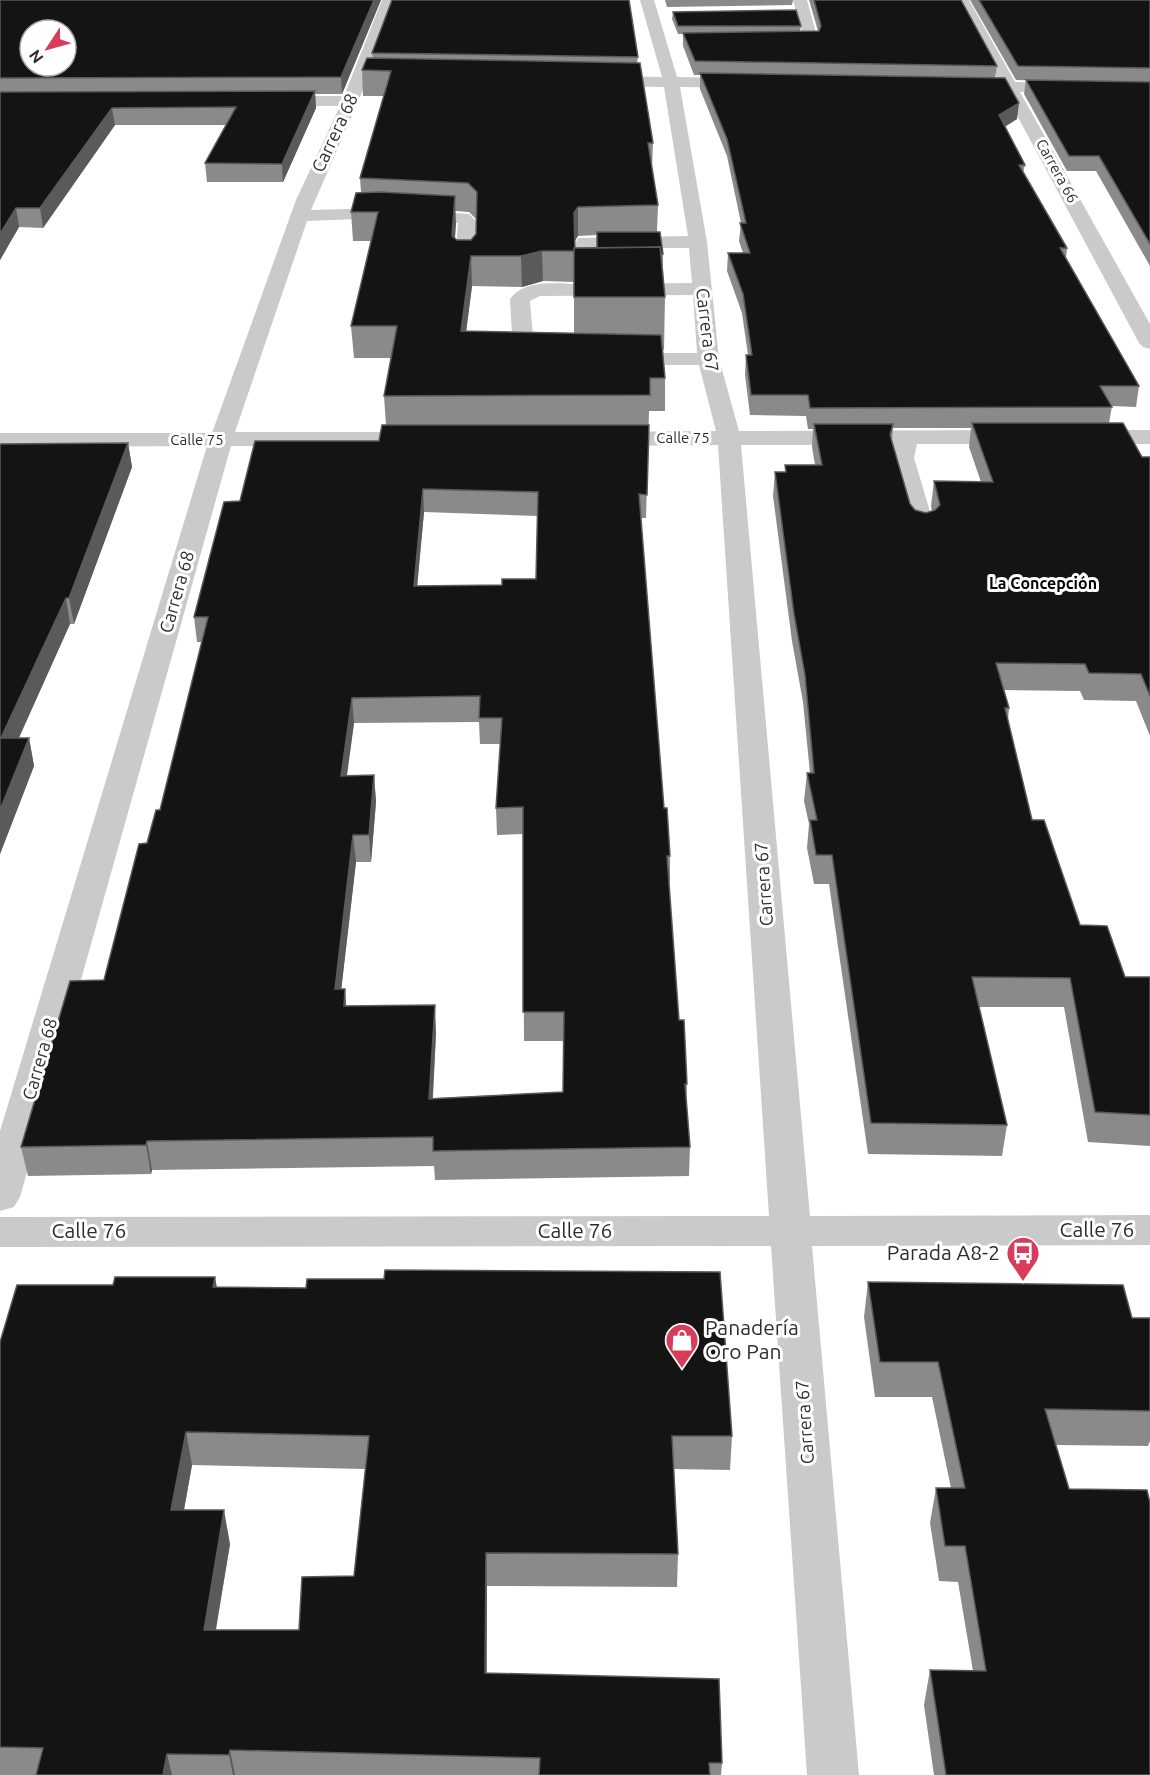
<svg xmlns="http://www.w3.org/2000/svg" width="1150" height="1775" font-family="Ubuntu,sans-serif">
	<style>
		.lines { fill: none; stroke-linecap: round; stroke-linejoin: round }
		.minor { fill: #cacaca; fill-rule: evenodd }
		.wall { fill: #8a8a8a; fill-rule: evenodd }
		.shaded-wall { fill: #5a5a5a }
		.building { fill: #141414; stroke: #5a5a5a; stroke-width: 1.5; fill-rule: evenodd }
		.labels { text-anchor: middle; stroke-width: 6; stroke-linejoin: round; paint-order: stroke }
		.far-street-label { font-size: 15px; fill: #2d2d2d; stroke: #fff }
		.far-neighbourhood-label { font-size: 16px; font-weight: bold; fill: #000; stroke: #fff }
		.street-label { font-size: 18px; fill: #2d2d2d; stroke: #fff }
		.near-street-label { font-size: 21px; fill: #2d2d2d; stroke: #fff }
		.near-poi-label { font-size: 21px; fill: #2d2d2d; stroke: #fff; text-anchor: end }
	</style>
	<rect width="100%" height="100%" fill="#fff"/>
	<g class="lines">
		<path class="minor" d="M382 0H396L369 76 311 210 382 208 469 214 476 221 475 264 472 268H458L455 264 458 223 382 218 307 221 235 432H425L433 434 437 439 433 444 425 446H231L20 1197 14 1207 0 1211V1131L207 446 0 447V433H212L296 200 340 106H270L262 101 270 96H344Z
			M640 0H654L677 77 746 78 754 83 746 88 680 87 707 242 719 359 739 431 1016 430 1024 432 1028 437 1024 442 1016 444H917L914 458 935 528 931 533 922 536 913 533 909 528 890 458 894 445H741L810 1216 1150 1215V1245L812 1246 859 1775H807L771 1246 0 1247V1217L769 1216 718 445 603 446 595 444 591 439 595 434 603 432 716 431 699 365H619L611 364 608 359 611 354 619 353H697L693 295 540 296 530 301 534 349 555 354 558 359 555 364 547 365 516 358 513 353 510 299C525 278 559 284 581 284L576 279V242L578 238 688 236 664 87 597 86 589 81 597 76 662 77ZM595 248H689L692 283 591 284 596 279Z
			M793 0H807L818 40 816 43 776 44 769 40 776 36H803Z
			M955 0H969L1015 82 1150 84V94L1020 92 1150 324V349L1143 347 1139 343 1004 91H966L958 86 966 81 999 82Z
			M1086 430H1150V444H1086L1078 442 1074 437 1078 432Z"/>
	</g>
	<path class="wall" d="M0 0H381L342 94H315L316 108 283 182H207L205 163 227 125H115L43 228 19 227 0 260Z
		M665 0H793L792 5 667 7Z
		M809 0H961L997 66 995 78 1017 119 1005 127 1025 165 1023 173 1067 248 1066 258 1139 386 1136 407 1112 406 1109 423 1142 457H1150V736L1136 701 1084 700 1080 691 1004 690 1009 708 1008 720 1032 820 1080 925 1125 977H1150V1146L1088 1142 1064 1007H979L1007 1125 1002 1156 868 1154 829 884H814L807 848 809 824 804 801 807 773H810L803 702 792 641 773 496 775 472H785V465H815L812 447 813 429H808L806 416 750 415 745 375 746 355H748L742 313 727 271 728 253H743L739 241 741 223 727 156 700 89V75H694L683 46V34H678L672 19 673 12 801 26 800 31H818ZM893 428H971L969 447 981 482 934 481 931 506 932 511 926 513 915 510 910 504 892 440Z
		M970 0H1150V266L1096 171H1067L1024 94 1026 80 1058 81 1016 80Z
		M372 53 638 57 637 63 653 143 652 168 658 205 657 232 663 254V268L665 297 664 350H663L665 378V411H649L646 518H641L664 808 670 856V883H669L679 1020 687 1084 686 1104 690 1147 689 1176 435 1180 434 1166 152 1170 151 1174 28 1176 21 1147 104 980 147 843 160 810 202 642H197L194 617 240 501 379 441 386 425 384 396 391 358H354L351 326 371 241H353L351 212 361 192 360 178 384 96H363L362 70 373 58ZM455 211 469 212 477 220 476 234 471 240H457L455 238ZM597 235V248H575V240L578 236ZM543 281 574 282V333L466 331 472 286 522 287ZM424 512 538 516 536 579 502 585 417 586ZM479 722 480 744H500L496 808 497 835 523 834 524 1041H563V1092L433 1098 436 1033 346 1006 345 989H341L356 862H371L376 802 374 775 347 776 354 723Z
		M128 443 132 467 74 624H70L19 738H29L34 766 0 854V444Z
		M215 1277 217 1287 732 1436 730 1470 674 1469 678 1554 677 1587 487 1586V1673L722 1763 721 1775H0V1342L113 1285ZM192 1465 365 1469 354 1576 299 1630H216L230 1544 184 1510Z
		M868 1282 1132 1318H1150V1441L1148 1446 1056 1445 1150 1775H934L924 1705 930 1670 973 1671 958 1582 939 1581 930 1523 936 1488H951L932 1397H875L864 1317Z"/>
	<path class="shaded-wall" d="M374 0H381L342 94 341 77Z
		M315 91 316 108 283 182 282 164Z
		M1019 103 1017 119 997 131 999 115Z
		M112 108 115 125 43 228 40 208Z
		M455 196 456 225 453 265 452 236Z
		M578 207V236L574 242V213Z
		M16 208 19 227 0 260V234Z
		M542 251 543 281 522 287 521 256Z
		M471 256 472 286 462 364 461 331Z
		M128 443 132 467 74 624 69 598Z
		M423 489 424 512 415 610 414 586Z
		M66 598 70 624 6 766 1 738Z
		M352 698 354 723 343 802 341 776Z
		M29 738 34 766 0 854V810Z
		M374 775 376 802 371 862 369 835Z
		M353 835 356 862 338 1018 335 989Z
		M345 989 347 1018 344 1006Z
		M435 1005 436 1033 431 1127 429 1099Z
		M147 1141 152 1170 151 1174 146 1145Z
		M215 1277 220 1311 213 1287Z
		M186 1432 192 1465 178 1543 171 1510Z
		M224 1510 230 1544 210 1663 204 1630Z
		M486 1553 487 1586 486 1706 485 1673Z
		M230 1750 235 1775H233L229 1755Z
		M167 1754 172 1775H163Z"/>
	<path class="building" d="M0 0H374L341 77 0 78ZM30 30H66V66H30Z
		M392 0H629L638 57 372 53Z
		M814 0H961L997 66 695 61 683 33 819 31 821 26Z
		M979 0H1150V68L1018 66Z
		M796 10 801 26H678L673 12Z
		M367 58 640 63 653 143H648L658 205 578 207 574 213 575 248H574V251H542L521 256H471L461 331 661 335 665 378H650V395L384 396 397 326H351L378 212H351L356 193 380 192 455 196 452 236 457 240H471L476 234 477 192 468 183 360 178 391 71 362 70Z
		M700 73 1005 78 1019 103 999 115 1025 165H1019L1067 248H1060L1139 386H1100L1112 407 810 408 808 395H751L746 355H752L743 294 728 253H750L740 223H746L727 139Z
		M1026 80 1150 82V244L1099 156H1069Z
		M315 91 282 164 205 163 236 107 112 108 40 208H16L0 234V92Z
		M597 232H660L663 254H661L660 247 597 248Z
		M660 247 665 297H574V248Z
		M972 423H1123L1142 457H1150V696L1141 674 1089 673 1085 664 996 663 1009 708H1005L1032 820H1044L1080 925 1107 926 1125 977H1150V1115L1095 1112 1070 978 972 977 1007 1125 871 1123 832 855H816L810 820H817L807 773H814L805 675 794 614 775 472H786L785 465H822L814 424H893L890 435 910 504 915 510 926 513 935 510 940 505 934 481 993 482Z
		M382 425H649L647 495 639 494 664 808H667L670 856H667L679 1020H684L687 1084H685L690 1147 433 1151V1137L147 1141 146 1145 21 1147 70 981 104 980 139 844 147 843 156 810H160L208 617H194L224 502 240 501 255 441H379ZM423 489 538 492 536 579H502V585L414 586ZM480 696 479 718H502L496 808 523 807V1012H564L563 1092 429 1099 435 1005 344 1006 345 989H335L353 835H369L374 775 341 776 352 698Z
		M128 443 69 598H66L1 738H29L0 810V444Z
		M385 1270 720 1272 732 1436H672L678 1554 486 1553 485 1673 719 1679 722 1763H709L710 1775H539L540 1758 230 1750 229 1755 167 1754 163 1775H36L43 1748 0 1747V1342L17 1285H113L115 1277H215L213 1287 306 1288 307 1279H384ZM186 1432 369 1436 354 1576 302 1577 299 1630H204L224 1510H171Z
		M868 1282 1123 1285 1132 1318H1150V1411L1045 1409 1069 1489 1147 1490 1150 1503V1775H946L930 1670 986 1671 965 1546H945L936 1488H965L938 1362H880Z"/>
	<defs>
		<symbol id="bus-pin" viewBox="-11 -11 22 30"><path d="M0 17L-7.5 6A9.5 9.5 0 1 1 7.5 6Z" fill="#d73c5a" stroke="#fff"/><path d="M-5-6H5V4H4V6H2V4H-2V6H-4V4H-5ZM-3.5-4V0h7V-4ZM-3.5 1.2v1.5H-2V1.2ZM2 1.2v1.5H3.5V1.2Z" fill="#fff"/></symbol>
		<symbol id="shop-pin" viewBox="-11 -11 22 30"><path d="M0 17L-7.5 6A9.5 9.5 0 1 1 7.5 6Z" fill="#d73c5a" stroke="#fff"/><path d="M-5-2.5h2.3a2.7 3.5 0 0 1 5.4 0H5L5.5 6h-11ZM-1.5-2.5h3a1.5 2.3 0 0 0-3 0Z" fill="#fff"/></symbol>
	</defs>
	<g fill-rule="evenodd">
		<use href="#bus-pin" x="1004" y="1234" width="38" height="52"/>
		<use href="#shop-pin" x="663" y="1321" width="38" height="52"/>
	</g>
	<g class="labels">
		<g class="far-street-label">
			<text transform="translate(1057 171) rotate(61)" y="5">Carrera 66</text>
			<text x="683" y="443">Calle 75</text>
			<text x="197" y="445">Calle 75</text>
		</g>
		<g class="far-neighbourhood-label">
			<text x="1043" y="589">La Concepción</text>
		</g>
		<g class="street-label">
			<text transform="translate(335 133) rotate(-65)" y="6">Carrera 68</text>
			<text transform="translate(707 330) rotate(83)" y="6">Carrera 67</text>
			<text transform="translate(177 592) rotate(-74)" y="6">Carrera 68</text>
			<text transform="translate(764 884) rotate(-94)" y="6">Carrera 67</text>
			<text transform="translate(40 1059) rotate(-74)" y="6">Carrera 68</text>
			<text transform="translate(805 1422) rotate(-94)" y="6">Carrera 67</text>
		</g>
		<g class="near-street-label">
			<text x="1097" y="1237">Calle 76</text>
			<text x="89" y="1238">Calle 76</text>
			<text x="575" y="1238">Calle 76</text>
		</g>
		<g class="near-poi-label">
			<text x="1000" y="1260">Parada A8-2</text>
			<text x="705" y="1335" text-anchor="start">Panadería<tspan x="705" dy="24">Oro Pan</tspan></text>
		</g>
	</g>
	<g transform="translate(48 48) rotate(234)"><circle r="28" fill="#ffffff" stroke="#ababab" stroke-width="1.5"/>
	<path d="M0-4.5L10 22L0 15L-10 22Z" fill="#d73c5a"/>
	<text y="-9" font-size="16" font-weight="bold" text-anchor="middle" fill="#2d2d2d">N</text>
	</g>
</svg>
